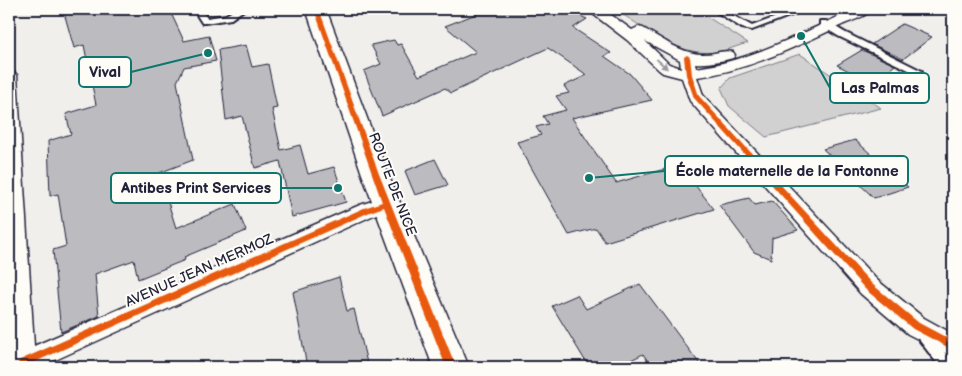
<svg xmlns="http://www.w3.org/2000/svg" width="962" height="376" font-family="'Balsamiq Sans',sans-serif">
	<style>
		.green { fill: #d2d1d1; stroke: #7a7a86 }
		.building { fill: #bcbcc0; stroke: #22223b }
		.lines { fill: none; stroke-linecap: round; stroke-linejoin: round }
		.service-casing { stroke: #22223b; stroke-width: 4 }
		.minor-casing { stroke: #22223b; stroke-width: 3 }
		.primary-casing { stroke: #22223b; stroke-width: 3 }
		.service { fill: #fdfcf7; fill-rule: evenodd }
		.minor { fill: #fdfcf7; fill-rule: evenodd }
		.primary { fill: #fdfcf7; fill-rule: evenodd }
		.cycleway-casing { stroke: #fdfcf7; stroke-width: 3 }
		.cycleway { fill: #e8590c; fill-rule: evenodd }
		.oneway { fill: #9a9aa2 }
		.labels { text-anchor: middle; stroke-width: 4; stroke-linejoin: round; paint-order: stroke }
		.street-label { font-size: 14px; fill: #22223b; stroke: #fdfcf7 }
		.leader { fill: none; stroke: #0f766e; stroke-width: 2 }
		.callout-dot { fill: #0f766e; stroke: #fdfcf7; stroke-width: 2 }
		.callout { fill: #fdfcf7; stroke: #0f766e; stroke-width: 2 }
		.callout-label { font-size: 15px; text-anchor: middle; font-weight: bold; fill: #22223b }
	</style>
	<rect width="100%" height="100%" fill="#f0efec"/>
	<filter id="ink" filterUnits="userSpaceOnUse"><feTurbulence type="fractalNoise" baseFrequency=".02" numOctaves="2"/><feDisplacementMap in="SourceGraphic" scale="10" xChannelSelector="R" yChannelSelector="G"/><feConvolveMatrix kernelMatrix="1 2 1 2 8 2 1 2 1" color-interpolation-filters="sRGB"/></filter>
	<g filter="url(#ink)">
		<path class="green" d="M619 9H695L748 43C739 45 731 49 722 51 682 60 649 30 617 11Z
			M800 54 881 108 766 137 729 106 721 88 730 78Z"/>
		<path class="building" d="M63 9H169L184 41 209 36 216 61 184 67 177 82 193 160 159 173 176 228 235 204 246 231 184 257 185 260 138 279 134 260 95 274 99 316 61 332 53 250 66 246 58 194 50 196 48 141 71 134 66 114 96 105 84 45 74 48Z
			M489 9H565L587 19 573 28 611 53 604 56 630 74 652 100 572 118 616 183 679 165 714 209 605 242 596 228 569 235 517 142 541 135 536 127 548 124 543 116 566 110 556 96 569 93 564 86 587 75 548 48 451 93 445 88 382 116 364 71 381 64 371 45 394 40 397 45 401 44 419 76 476 52 445 26Z
			M902 24 932 37 903 59 872 44Z
			M246 45 252 67 268 64 277 108 272 109 281 150 300 145 308 174 334 167 346 202 292 217 280 161 255 168 242 116 226 120 218 50Z
			M862 50 895 65 873 83 837 65Z
			M855 140 881 163 908 187 874 198 823 149Z
			M435 159 448 185 415 195 405 171Z
			M749 198 755 205 772 201 798 230 772 238 771 259 754 252 719 205Z
			M339 277 347 311 354 309 368 367H307L293 292Z
			M640 284 702 367H652L643 354 617 367H589L552 306 577 295 586 309Z"/>
		<g class="lines">
			<defs>
				<path id="service" d="M193 9H200L207 18 226 15 236 9H245L231 19 205 23H202Z
					M712 9H721L752 26 798 9H808L752 30 742 28Z
					M820 21H826L844 32 922 71 921 73H915L838 36 820 25Z
					M924 331 928 333 953 363V367H940L920 341 918 337 920 333Z"/>
				<path id="minor" d="M593 9H603L632 30 638 27 643 28C661 38 680 53 701 54 712 55 723 49 733 52L735 55 733 58C721 61 708 64 695 63L696 68C749 62 806 31 855 9H871C867 17 850 21 842 25 797 46 747 71 697 77L703 95 877 280 924 318 953 334V357L908 334 861 294 690 101 682 78 663 73 659 70 627 40 593 14 591 11ZM645 41 680 60 681 68 669 64Z
					M9 70 14 72 17 75 34 346 360 205 387 196 394 198 397 203 394 208 374 215 40 367H11L9 301Z"/>
				<path id="primary" d="M306 9H326L388 174 469 367H433L362 174Z"/>
			</defs>
			<use href="#service" class="service-casing"/>
			<use href="#minor" class="minor-casing"/>
			<use href="#primary" class="primary-casing"/>
			<use href="#service" class="service"/>
			<use href="#minor" class="minor"/>
			<use href="#primary" class="primary"/>
			<defs>
				<path id="cycleway" d="M314 9H319L379 174 456 367H446L384 207 370 212 26 366 24 367 20 366 18 363 20 360 364 208 382 202Z
					M687 55 690 57 692 75 699 96 872 284 919 323 953 341V350L913 329 866 290 694 98 686 75 684 57Z"/>
			</defs>
			<use href="#cycleway" class="cycleway-casing"/>
			<use href="#cycleway" class="cycleway"/>
		</g>
		<defs><path id="oneway-solid" d="M-6-.8H1V-3.2L6.5 0L1 3.2V.8H-6Z" transform="scale(1.25)"/></defs>
		<use class="oneway" href="#oneway-solid" transform="translate(662 64) rotate(42)"/>
	</g>
	<g class="labels">
		<g class="street-label">
			<text transform="translate(393 184) rotate(69)" y="5">ROUTE DE NICE</text>
			<text transform="translate(199 270) rotate(-24)" y="5">AVENUE JEAN MERMOZ</text>
		</g>
	</g>
	<path class="leader" d="M208 53L131 72M801 36L830 88M589 178L665 171M338 188L281 188"/>
	<g class="callout-dot">
		<circle cx="208" cy="53" r="5"/>
		<circle cx="801" cy="36" r="5"/>
		<circle cx="589" cy="178" r="5"/>
		<circle cx="338" cy="188" r="5"/>
	</g>
	<g class="callout">
		<rect x="79" y="57" width="52" height="30" rx="5"/>
		<rect x="830" y="73" width="99" height="30" rx="5"/>
		<rect x="665" y="156" width="243" height="30" rx="5"/>
		<rect x="111" y="173" width="170" height="30" rx="5"/>
	</g>
	<g class="callout-label">
		<text x="105" y="77">Vival</text>
		<text x="880" y="93">Las Palmas</text>
		<text x="787" y="176">École maternelle de la Fontonne</text>
		<text x="196" y="193">Antibes Print Services</text>
	</g>
	<rect width="962" height="376" fill="none" stroke="#fdfcf7" stroke-width="30"/>
	<rect x="15" y="15" width="932" height="346" fill="none" stroke="#22223b" stroke-width="2" filter="url(#ink)"/>
</svg>
